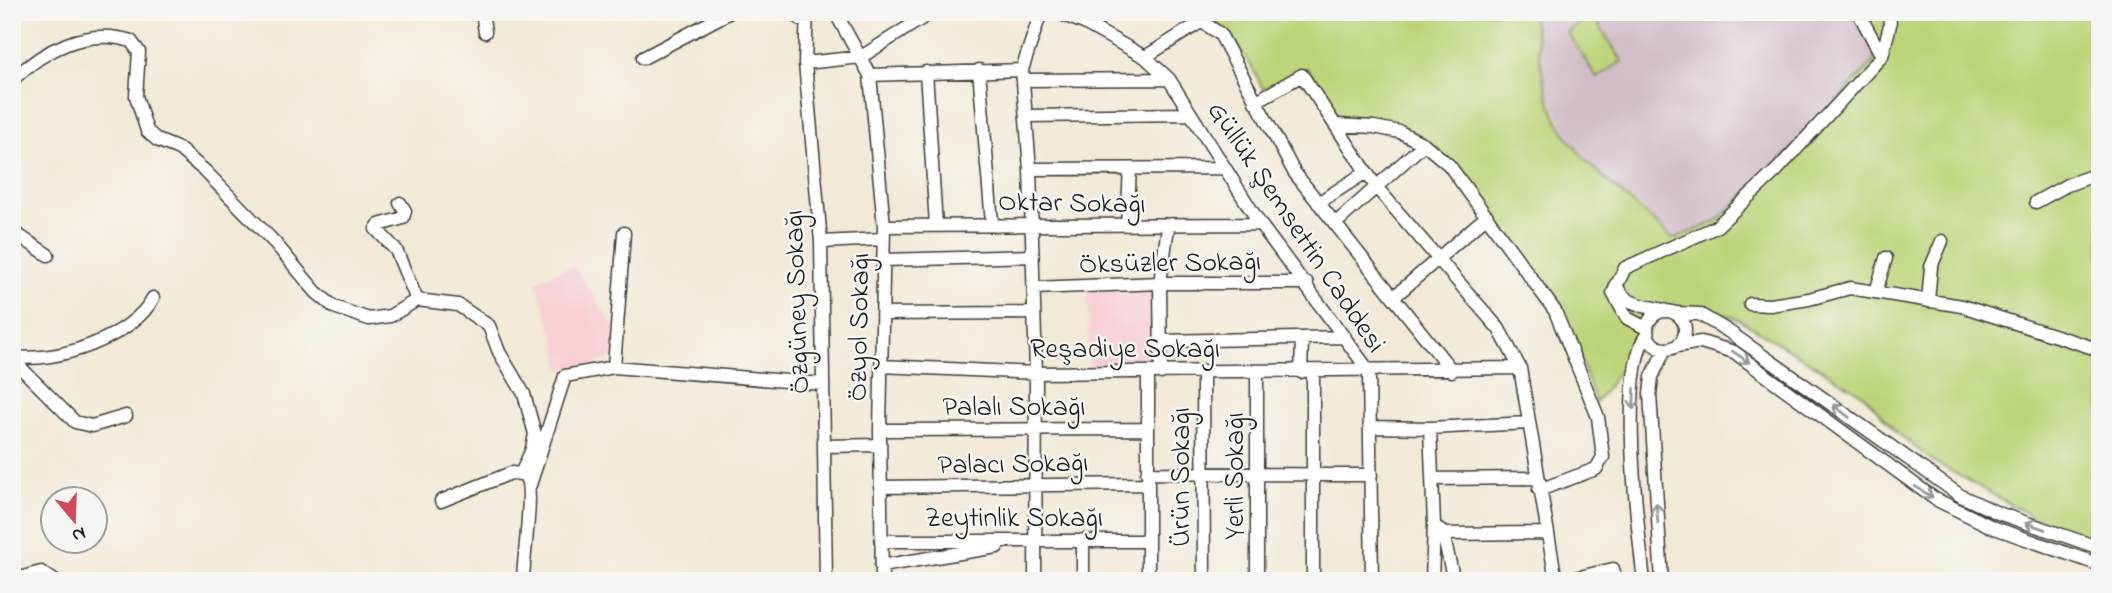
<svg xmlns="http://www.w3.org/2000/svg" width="2112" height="593" font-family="'Indie Flower',sans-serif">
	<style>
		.built { fill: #f7cfd5 }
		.industrial { fill: #d2bdc8 }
		.green { fill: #bdd57a; stroke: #6c784b; stroke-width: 2 }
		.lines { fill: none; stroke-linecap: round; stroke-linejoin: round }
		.minor-casing { stroke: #3c3b38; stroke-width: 15 }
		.minor { stroke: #fff; stroke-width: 12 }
		.oneway { stroke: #999 }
		.labels { text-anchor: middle; stroke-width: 5; stroke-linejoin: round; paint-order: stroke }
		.street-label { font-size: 28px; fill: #1c1c1c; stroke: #f6f6f2 }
	</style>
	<rect width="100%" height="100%" fill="#f6f6f2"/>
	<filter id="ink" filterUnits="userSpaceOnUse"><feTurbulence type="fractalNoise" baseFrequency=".0143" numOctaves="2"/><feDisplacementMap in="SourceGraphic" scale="14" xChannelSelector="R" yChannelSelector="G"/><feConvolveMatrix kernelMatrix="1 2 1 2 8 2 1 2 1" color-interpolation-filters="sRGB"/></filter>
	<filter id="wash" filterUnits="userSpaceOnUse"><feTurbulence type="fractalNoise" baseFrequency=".00686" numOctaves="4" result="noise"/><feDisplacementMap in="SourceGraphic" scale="28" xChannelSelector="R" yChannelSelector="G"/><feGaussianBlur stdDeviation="1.57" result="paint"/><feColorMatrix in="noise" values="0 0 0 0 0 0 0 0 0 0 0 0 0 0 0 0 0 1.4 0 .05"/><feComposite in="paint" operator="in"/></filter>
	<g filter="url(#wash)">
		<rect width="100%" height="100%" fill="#f2e9d6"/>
		<path class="built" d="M573 265 627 346 618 355 589 367 560 370 556 343 536 281Z
			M1154 290 1155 366H1089L1088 291Z"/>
		<path class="industrial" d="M1531 12H1852L1874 51V61L1791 150 1716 222 1672 239 1644 210 1603 177 1569 138 1547 93Z"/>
		<path class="green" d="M1199 12H1531C1539 42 1540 74 1550 103 1570 161 1631 197 1672 239L1716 222 1791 150 1874 61V51L1852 12H2100V561L2019 509 1934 462 1896 432 1864 395 1740 320 1724 314 1665 309 1596 403 1573 338 1552 297 1433 145 1340 119 1307 68 1263 89C1249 59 1230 28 1199 12Z
			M1592 15 1622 61 1597 78 1567 32Z"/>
	</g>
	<g filter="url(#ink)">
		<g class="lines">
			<defs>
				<path id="minor" d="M482 12 485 32
					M791 12 805 22
					M807 12 805 63 821 242 826 581
					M835 12 870 75 884 226 880 430 882 581
					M1056 12 1084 23 1145 57 1169 79 1260 224 1369 371 1372 581
					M1188 12 1220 34 1294 172 1452 371
					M1858 12 1882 56
					M1145 57 1204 20
					M643 58 730 12
					M805 63 861 57 932 12
					M979 70 992 223
					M926 72 936 225
					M870 75 1022 70
					M12 80C44 50 86 27 131 41L139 52 136 96 147 131 157 140 179 149 205 171 275 243 316 292 334 307 369 319 390 316 417 300
					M1023 80 1169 79
					M1255 102 1302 75 1377 188 1499 329 1520 368 1556 581
					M1026 116 1191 114
					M1336 125 1374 127 1400 132 1424 144 1449 165 1555 311 1598 417 1603 457 1596 469 1539 490
					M1030 169 1224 168
					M2036 202 2067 185 2100 173
					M400 203 405 211 403 218 379 225 376 229 396 250 417 300
					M1318 203 1366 172
					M1335 224 1424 144
					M1127 225 1130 169
					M884 226 1260 224
					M12 231 48 255
					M821 242 883 239
					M883 260 1033 256
					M1616 284C1623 305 1645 306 1664 310
					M1034 288 1160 283H1307
					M1876 292 1886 258
					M1394 297 1487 216
					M417 300 458 305 489 326 499 352 524 394 535 434 532 449 521 474
					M1928 301 1931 267 1942 241
					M1750 304 1770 305 1809 299 1850 288 1962 306 2100 350
					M1647 330a19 19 0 1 1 38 0a19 19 0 1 1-38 0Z
					M1676 313 1699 314 1728 331 1961 496 1998 513 2100 548
					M882 314 1034 313
					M1646 328 1627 318 1613 293 1625 268 1716 227 1777 170 1882 56 1890 25 1889 12
					M1160 341 1345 337
					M1677 346 1701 342 1734 352 1935 499 1992 527 2100 565
					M12 356C54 365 133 337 153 298
					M12 359 75 422 92 426 126 416
					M881 366 1036 373 1520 368
					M614 367 624 233
					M1203 372 1204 581
					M1301 372 1302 340
					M1313 372V581
					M1161 373 1160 283 1168 227
					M1370 427 1430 428 1528 423
					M1430 428 1434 524 1432 581
					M880 430 1148 429
					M824 446 880 445
					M1147 473 1371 475
					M1433 479 1537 478
					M530 485 565 376 614 367 823 384
					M880 487 1147 484
					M441 501 511 473 521 474
					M1439 529 1443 534 1454 581
					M1443 534 1546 533
					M881 541H1148
					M881 566 997 547
					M12 580 41 572 55 581
					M523 581C523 560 534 489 526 478
					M1035 581 1036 373 1030 169 1022 70 1041 12
					M1083 581V540
					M1148 581V373
					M1257 581V372
					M1563 581 1613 569 1616 581
					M1644 581C1638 530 1618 373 1647 334
					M1662 581 1650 394 1652 377 1665 349"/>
			</defs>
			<use href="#minor" class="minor-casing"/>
			<use href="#minor" class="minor"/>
		</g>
		<defs><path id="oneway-shaft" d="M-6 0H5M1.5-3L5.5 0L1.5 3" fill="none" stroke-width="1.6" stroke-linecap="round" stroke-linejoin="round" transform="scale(1.75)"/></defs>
		<g class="oneway">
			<use href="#oneway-shaft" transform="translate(1741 357) rotate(34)"/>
			<use href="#oneway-shaft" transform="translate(1634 399) rotate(93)"/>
			<use href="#oneway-shaft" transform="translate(1841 411) rotate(-142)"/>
			<use href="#oneway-shaft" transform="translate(1924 492) rotate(32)"/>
			<use href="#oneway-shaft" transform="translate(1657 513) rotate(-95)"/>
			<use href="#oneway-shaft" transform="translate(2035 526) rotate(-161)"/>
		</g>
	</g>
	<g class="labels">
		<g class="street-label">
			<text transform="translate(1072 201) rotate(1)" y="10">Oktar Sokağı</text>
			<text transform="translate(1298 226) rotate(56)" y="10">Güllük Şemsettin Caddesi</text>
			<text transform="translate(1170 261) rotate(-1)" y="10">Öksüzler Sokağı</text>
			<text transform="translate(795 302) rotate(-92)" y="10">Özgüney Sokağı</text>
			<text transform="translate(857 327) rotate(-89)" y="10">Özyol Sokağı</text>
			<text x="1125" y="357">Reşadiye Sokağı</text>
			<text x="1014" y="415">Palalı Sokağı</text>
			<text transform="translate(1013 462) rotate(-1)" y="10">Palacı Sokağı</text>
			<text transform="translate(1233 476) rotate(-90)" y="10">Yerli Sokağı</text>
			<text transform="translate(1179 477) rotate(-90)" y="10">Ürün Sokağı</text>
			<text x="1014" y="526">Zeytinlik Sokağı</text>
		</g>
	</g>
	<rect width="2112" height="593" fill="none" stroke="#f6f6f2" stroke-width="42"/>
	<g transform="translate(74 520) rotate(161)"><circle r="33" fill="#f6f6f2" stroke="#9f9f9c" stroke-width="2"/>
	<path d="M0-5L12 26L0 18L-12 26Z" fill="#d1495b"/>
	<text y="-10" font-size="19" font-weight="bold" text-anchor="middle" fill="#1c1c1c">N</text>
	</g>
</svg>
